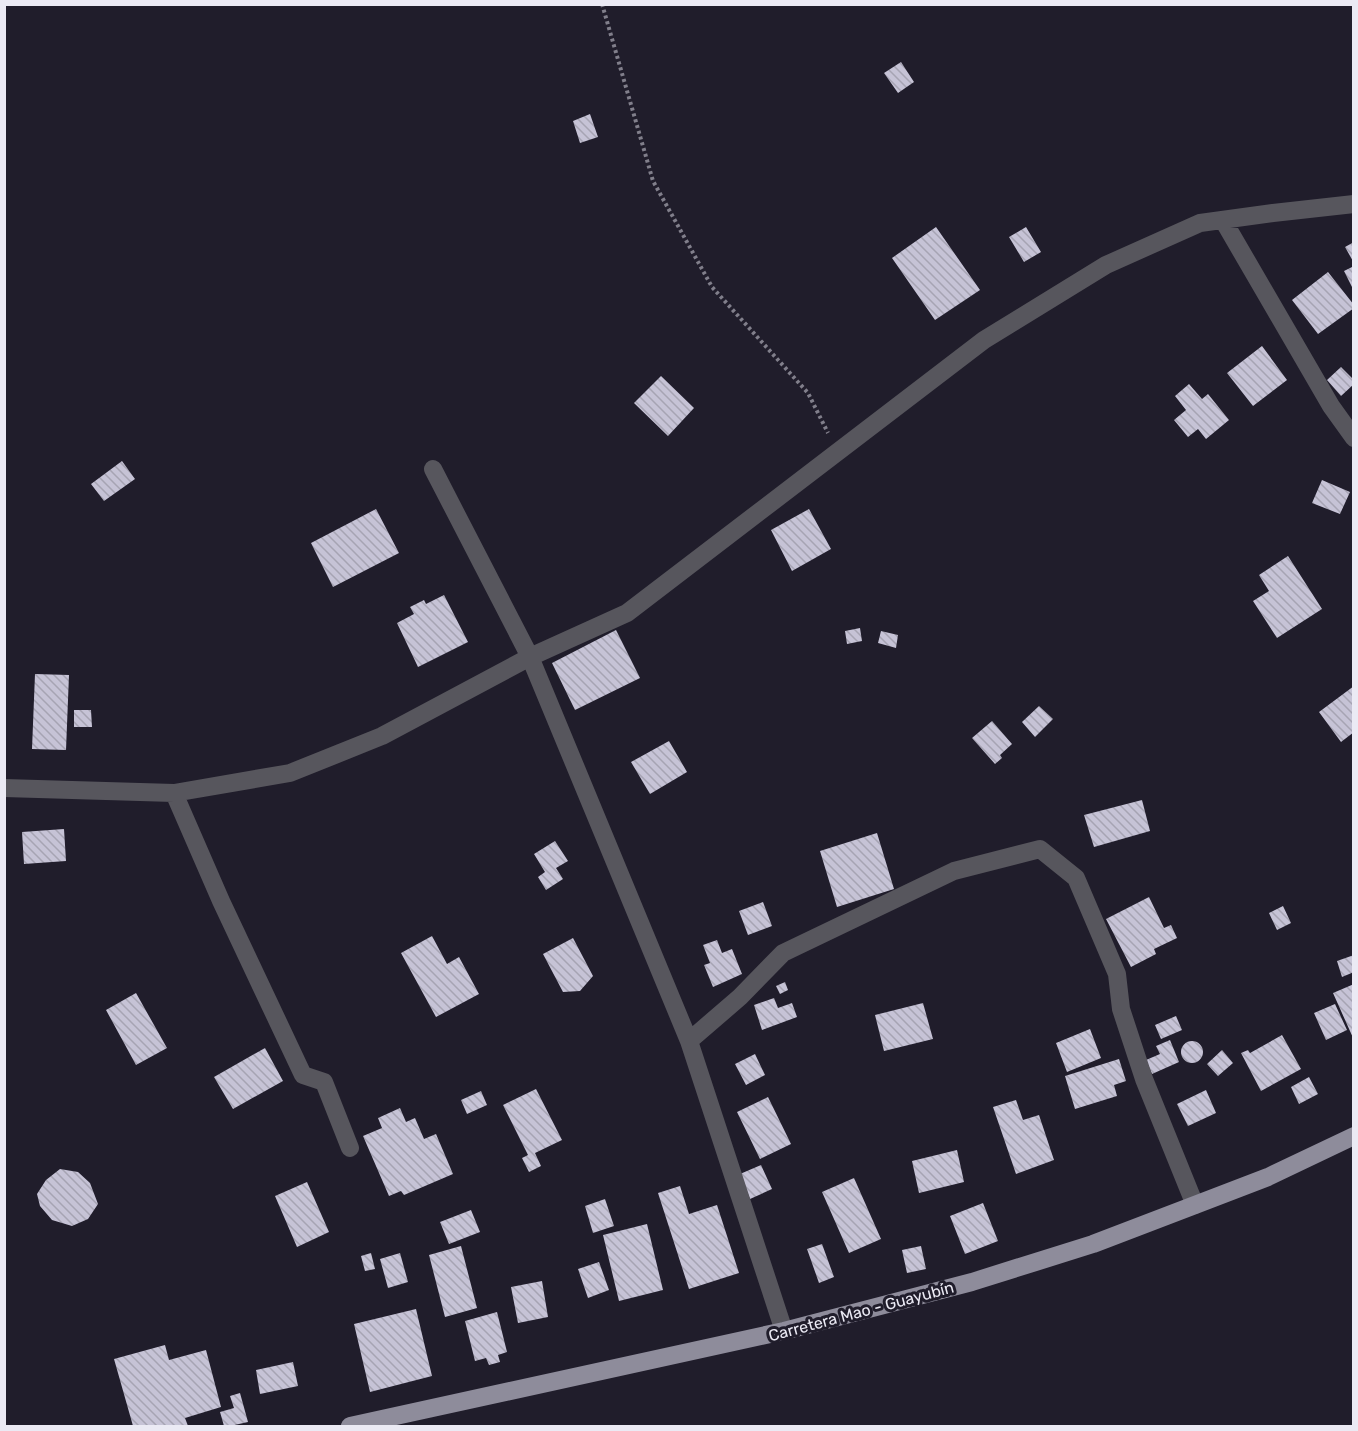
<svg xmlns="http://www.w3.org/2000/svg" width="1358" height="1431" font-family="Rubik,sans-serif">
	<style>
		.building { fill: url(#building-back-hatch) }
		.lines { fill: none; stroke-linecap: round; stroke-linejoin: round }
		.path { stroke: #817f8b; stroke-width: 4; stroke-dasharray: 3 3; stroke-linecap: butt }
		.minor { stroke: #57565d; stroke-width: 18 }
		.major { stroke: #8e8c9b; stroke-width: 18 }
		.labels { text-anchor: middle; stroke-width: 6; stroke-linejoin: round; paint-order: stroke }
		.street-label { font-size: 16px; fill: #ebeaf4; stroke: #201d2b }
	</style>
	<defs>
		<pattern id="building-back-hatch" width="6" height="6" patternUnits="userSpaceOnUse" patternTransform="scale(1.5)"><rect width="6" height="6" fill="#c6c3d6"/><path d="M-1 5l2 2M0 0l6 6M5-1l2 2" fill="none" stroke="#a6a4b3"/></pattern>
	</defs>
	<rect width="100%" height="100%" fill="#201d2b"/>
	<path class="building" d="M901 62 914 82 898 93 884 73Z
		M590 114 598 137 580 143 573 121Z
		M936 227 980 290 935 320 892 258Z
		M1026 227 1041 252 1024 262 1009 237Z
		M1354 242V263L1345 247Z
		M1354 266V286L1352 287 1344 271Z
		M1328 272 1354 305V308L1318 334 1292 300Z
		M1262 346 1287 380 1253 406 1227 373Z
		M1341 367 1354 380V384L1341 396 1327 380Z
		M661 376 694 408 668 436 634 403Z
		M1189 384 1202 399 1208 394 1229 420 1206 439 1198 429 1188 437 1174 420 1186 410 1175 396Z
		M122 461 135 479 104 501 91 484Z
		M1322 480 1350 492 1340 514 1312 503Z
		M376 509 399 553 333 587 311 543Z
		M809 509 831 549 792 571 771 530Z
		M1288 556 1322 609 1277 638 1253 601 1269 591 1259 575Z
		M444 595 468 642 418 667 397 623 414 614 410 607 424 600 426 604Z
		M860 628 862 641 847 644 845 631Z
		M616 630 640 678 575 710 552 663Z
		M881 631 898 635 896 648 878 643Z
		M35 674 69 675 66 750 32 749Z
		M1354 686V732L1341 742 1319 712Z
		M1039 706 1053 719 1035 737 1022 722Z
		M74 710H91L92 727H74Z
		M992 721 1012 744 1000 755 1002 758 995 764 972 738Z
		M669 741 687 772 650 794 631 762Z
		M1142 800 1150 831 1094 847 1084 815Z
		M64 829 66 861 24 864 22 832Z
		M877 833 894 889 837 907 820 851Z
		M555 841 568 861 556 868 563 879 546 890 538 877 545 872 534 854Z
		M1149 897 1164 928 1171 925 1177 938 1154 949 1156 954 1131 967 1106 919Z
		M763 902 772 926 748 935 739 911Z
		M1283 906 1291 923 1277 930 1269 913Z
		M432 936 447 964 459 957 479 994 436 1017 401 953Z
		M573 938 593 976 580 991 563 992 543 954Z
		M717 940 722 953 732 949 742 974 713 987 704 965 710 963 703 945Z
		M1354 955V972L1342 977 1337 961Z
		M785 982 788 990 780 994 776 986Z
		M1354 984V1040L1333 993Z
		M136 993 167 1048 136 1065 106 1010Z
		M774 998 778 1008 792 1003 797 1017 762 1030 754 1005Z
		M923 1003 933 1039 884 1051 875 1015Z
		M1335 1004 1347 1030 1326 1040 1314 1013Z
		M1176 1016 1182 1030 1161 1039 1155 1025Z
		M1090 1029 1101 1058 1067 1072 1056 1043Z
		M1282 1035 1301 1069 1261 1091 1241 1053 1248 1050 1250 1053Z
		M1170 1040 1179 1062 1152 1074 1146 1060 1160 1054 1156 1046Z
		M1181 1052a11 11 0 1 1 22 0a11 11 0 1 1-22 0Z
		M265 1048 283 1081 233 1109 214 1077Z
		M1222 1050 1233 1063 1218 1076 1207 1064Z
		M755 1054 765 1075 746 1085 735 1064Z
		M1119 1059 1126 1081 1114 1085 1117 1096 1075 1109 1065 1076Z
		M1309 1077 1318 1094 1299 1104 1291 1087Z
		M536 1089 562 1140 535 1153 541 1166 529 1172 522 1158 528 1155 503 1105Z
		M1206 1090 1216 1113 1188 1126 1177 1104Z
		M481 1091 487 1105 467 1114 461 1100Z
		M768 1097 791 1144 760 1159 737 1112Z
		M1016 1100 1023 1120 1039 1115 1054 1160 1016 1174 993 1107Z
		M400 1108 406 1122 415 1118 424 1139 436 1134 453 1174 404 1195 401 1191 389 1196 363 1136 382 1128 378 1118Z
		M957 1150 964 1182 919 1193 912 1161Z
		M761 1165 772 1189 750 1199 740 1174Z
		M60 1169 78 1172 90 1183 98 1204 88 1219 72 1226 52 1220 40 1206 37 1194 46 1180Z
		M854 1178 881 1239 849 1253 822 1192Z
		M307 1182 329 1232 297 1247 275 1196Z
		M680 1186 689 1214 717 1205 739 1273 689 1289 658 1193Z
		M605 1199 614 1226 593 1233 585 1206Z
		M983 1203 998 1241 965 1254 950 1216Z
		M471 1210 480 1232 449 1244 440 1222Z
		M647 1224 663 1290 619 1301 603 1235Z
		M822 1244 834 1277 819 1283 807 1249Z
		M461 1246 477 1308 445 1317 429 1255Z
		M921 1246 926 1269 907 1273 902 1250Z
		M371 1253 375 1269 365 1271 361 1256Z
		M400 1253 408 1282 388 1288 380 1259Z
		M599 1262 609 1290 588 1298 578 1269Z
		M542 1281 548 1317 518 1323 511 1287Z
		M416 1309 432 1376 370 1392 354 1324Z
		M497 1312 507 1352 498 1355 500 1362 489 1365 486 1358 475 1361 465 1321Z
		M165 1345 169 1360 206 1350 221 1407 185 1418 188 1426H133L114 1359Z
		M293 1362 298 1386 260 1394 256 1370Z
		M240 1393 248 1422 230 1426H224L220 1412 234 1408 230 1396Z"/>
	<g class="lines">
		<path class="path" d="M602 4 653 181 712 287 808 393 828 433"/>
		<path class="minor" d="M1223 220 1331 406 1354 438
			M433 469 530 657 689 1041 784 1331
			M4 788 174 793 290 773 382 736 530 657 627 613 984 340 1106 265 1200 223 1273 213 1354 204
			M174 793 221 901 303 1075 324 1082 350 1148
			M689 1041 740 997 783 953 954 871 1040 849 1076 878 1117 974 1121 1009 1144 1079 1195 1205"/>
		<path class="major" d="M350 1426 784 1331 972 1282 1093 1244 1195 1205 1268 1177 1354 1136"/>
	</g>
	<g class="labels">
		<g class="street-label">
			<text transform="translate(861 1311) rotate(-15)" y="6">Carretera Mao - Guayubín</text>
		</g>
	</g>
	<rect width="1358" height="1431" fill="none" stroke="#ebeaf4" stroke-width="12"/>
</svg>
